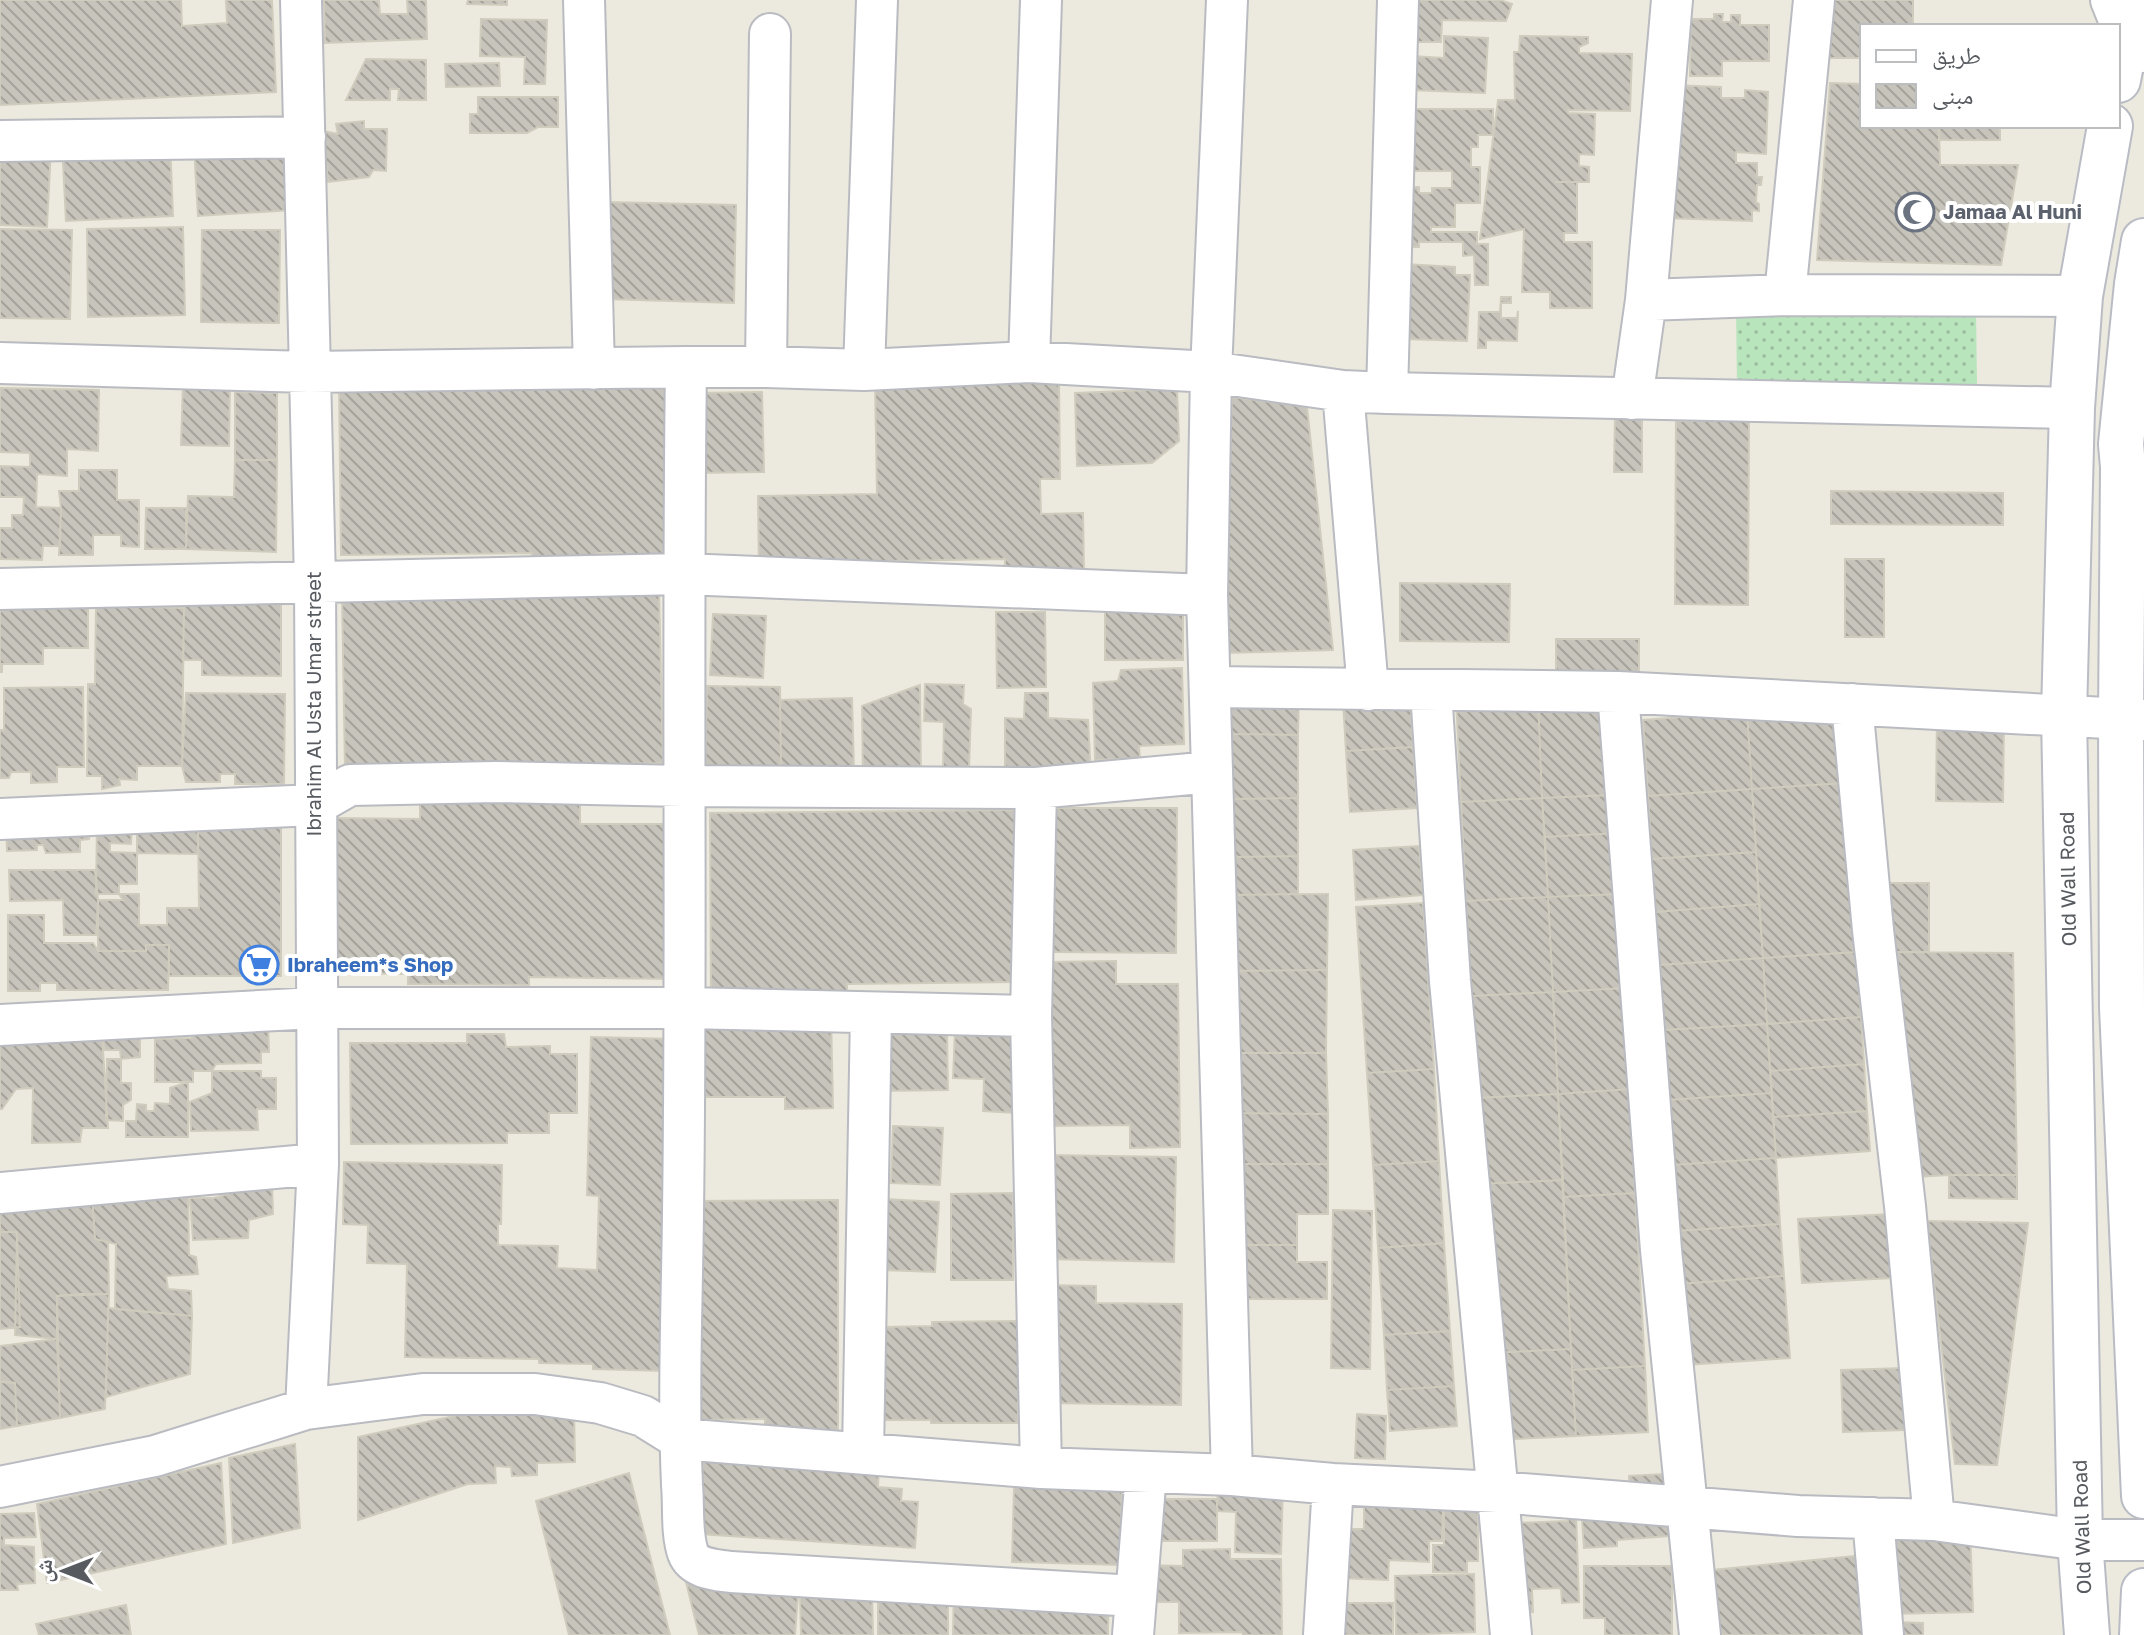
<svg xmlns="http://www.w3.org/2000/svg" width="2144" height="1635" font-family="'Golos Text','Noto Naskh Arabic',sans-serif">
	<style>
		.garden { fill: url(#garden-dots) }
		.building { fill: url(#building-back-hatch); stroke: #d0ccbd; stroke-width: 2 }
		.lines { fill: none; stroke-linecap: round; stroke-linejoin: round }
		.street-casing { stroke: #b9bbc1; stroke-width: 44 }
		.secondary-casing { stroke: #b9bcc4; stroke-width: 48 }
		.street { stroke: #fff; stroke-width: 40 }
		.secondary { stroke: #fff; stroke-width: 44 }
		.labels { text-anchor: middle; stroke-width: 8; stroke-linejoin: round; paint-order: stroke }
		.worship-label { font-size: 20px; font-weight: bold; fill: #5b616d; stroke: #fff; text-anchor: start }
		.street-label { font-size: 20px; fill: #575b60; stroke: #fff }
		.shop-label { font-size: 20px; font-weight: bold; fill: #366cbe; stroke: #fff; text-anchor: start }
	</style>
	<defs>
		<pattern id="garden-dots" width="8" height="8" patternUnits="userSpaceOnUse" patternTransform="scale(2)"><rect width="8" height="8" fill="#b9e5bd"/><path d="M2 2h.1M6 6h.1" fill="none" stroke="#99bd9d" stroke-width="1.8" stroke-linecap="round"/></pattern>
		<pattern id="building-back-hatch" width="6" height="6" patternUnits="userSpaceOnUse" patternTransform="scale(2)"><rect width="6" height="6" fill="#c6c4bb"/><path d="M-1 5l2 2M0 0l6 6M5-1l2 2" fill="none" stroke="#a4a29b"/></pattern>
	</defs>
	<rect width="100%" height="100%" fill="#eceade"/>
	<path class="garden" d="M1976 306 1977 384 1737 385 1736 307Z"/>
	<path class="building" d="M0 0H181L182 26 227 23 226 0H272L276 92 0 105Z
		M324 0H379L380 14H408L407 0H426L427 39 325 43Z
		M468 0H507V5L467 4Z
		M1411 0H1500L1512 4 1506 21 1442 20 1441 42H1411Z
		M1829 0H1913V26H1862V58H1828Z
		M1714 14H1723L1722 22H1731V15H1740V25H1769V61H1722V76H1690L1691 19H1714Z
		M481 19 547 20 545 84H524L525 57 480 56Z
		M1444 36 1488 38 1485 93 1410 90 1397 55 1444 58Z
		M1520 36 1588 37V43L1579 47V53L1632 54 1630 111 1568 110V113L1595 114 1594 155 1579 154V166L1589 167V182H1555H1577V233H1564V242H1592V308H1550V292H1522L1524 229 1480 239 1498 100H1515L1514 52H1519Z
		M366 59 426 60V100H398L399 89H390V100H346Z
		M499 63 500 86 446 87 445 64Z
		M1830 83 1862 84V126H1939L1940 165H2018L2001 265 1817 260Z
		M1671 85 1721 87V98H1745V90L1768 92 1766 154 1736 152V163H1757V177H1762L1761 185H1757L1756 202 1759 204V211L1752 210V221L1666 218Z
		M478 97H558V127H538L527 133H470V114H478Z
		M1413 109H1493V135H1478V147H1471V167H1480V203H1455V227H1431V232H1477V244H1488V285H1475L1474 255 1463 256V242H1419V247H1409V187H1419V193H1432V188H1452V171H1413Z
		M364 121V129H387L386 171 373 170 369 177 328 182 323 131 338 134 336 124Z
		M1939 126H2000V140H1939Z
		M170 140 173 216 66 221 62 145Z
		M289 140 293 210 198 216 194 146Z
		M0 144 51 147 47 227 0 225Z
		M607 202 736 205 734 303 605 299Z
		M183 227 185 315 88 317 87 229Z
		M0 229 72 230 70 319 0 318Z
		M202 230H280L279 323 201 322Z
		M1405 264 1455 267V275H1470L1467 341 1403 339Z
		M1501 297H1511V303H1501V318H1517L1518 311 1517 341 1486 340V348H1478L1479 312H1500Z
		M665 377 666 535 672 559 622 560V553H597V566L532 567V553L341 555 339 381Z
		M1059 379 1060 479H1040L1041 514 1083 513 1084 571 1005 572V559L889 561V574L759 576 758 496 877 494 875 381Z
		M183 383 230 384 229 446 181 445Z
		M0 388 99 390 98 451 67 449V476L37 474 36 507 61 508 60 546H43L42 560 0 559V528H12V515H23L24 497H0V466L30 467V453L0 452Z
		M1177 389 1179 441 1152 463 1077 466 1075 393Z
		M235 392 277 393V460H235Z
		M762 392 764 472 695 473 693 393Z
		M1232 397 1307 407 1333 650 1224 653Z
		M1615 415H1642V472H1614Z
		M1676 421H1749L1748 605 1675 604Z
		M235 460H277L276 552 186 549 188 496 234 497Z
		M79 470H117V500H139V547L121 546V535H93V555H59L61 508 59 491H79Z
		M1831 491 2003 493V525L1831 524Z
		M146 508H186V549H145Z
		M1845 559H1884V637H1845Z
		M1400 583 1510 584 1509 642 1400 641Z
		M659 589 663 763 345 769 342 595Z
		M190 595 281 601V676L202 675V660H183L184 608Z
		M0 598H88V648H43V664H2V672H0Z
		M1105 604H1183V660H1105Z
		M96 606 184 608 182 766H137V780L119 779 120 785 102 789V776H87L88 684H95Z
		M996 612H1045L1046 687 997 688Z
		M713 614 766 616 763 678 710 675Z
		M1556 639H1639V672L1556 671Z
		M1182 668 1184 744 1139 746 1140 758 1095 760 1093 683 1118 681 1121 670Z
		M925 684 964 685 963 704 971 709 969 769H943L944 722 924 721Z
		M920 685 921 780H863L862 706Z
		M707 686 780 687 781 774 705 777Z
		M83 687 84 767H57V782L31 783V772H11L9 778H0V730H4V688Z
		M186 693 285 694 284 784H235V774H220V782H186L182 766Z
		M1025 693H1048V718L1088 720 1091 775 1005 772V718L1024 719Z
		M1230 693H1299L1298 735 1230 734Z
		M1609 696 1612 795 1542 798 1538 698Z
		M852 698 854 772 781 774 780 700Z
		M1410 698 1413 747 1346 751 1343 702Z
		M1538 698 1542 798 1461 802 1456 699Z
		M1840 706 1845 783 1752 789 1747 712Z
		M1747 712 1752 789 1648 796 1643 720Z
		M1937 714 2004 715 2003 802 1936 801Z
		M1230 734 1298 735V798L1230 799Z
		M1413 747 1417 808 1350 812 1346 751Z
		M1845 783 1857 952 1763 958 1752 789Z
		M1752 789 1756 852 1652 859 1648 796Z
		M420 791 580 793V824H672L671 979 529 977V985L408 984V974L336 973 337 818 420 819Z
		M1612 795 1617 833 1545 837 1542 798Z
		M1298 798V856L1230 857V799Z
		M1542 798 1548 897 1466 901 1461 802Z
		M1051 808H1177L1176 953 1051 952Z
		M1022 810 1024 982 847 984V998L711 999 710 813Z
		M281 816V976H169V945H146V951H98V900H123L119 894H139V925H167V908H199L198 821Z
		M137 820 198 821V854L137 853Z
		M89 823V839L80 840V852L46 853 43 845H37V850L7 851 6 824Z
		M97 823 132 824 131 844 110 843V852L137 853V884H119V894H96Z
		M1617 833 1620 894 1548 897 1545 837Z
		M1419 846 1423 895 1356 900 1353 850Z
		M1756 852 1759 904 1656 912 1652 859Z
		M1298 856V894L1230 895V857Z
		M9 870H95L98 900 96 935H64L63 900 10 901Z
		M1883 883H1929V952H1891Z
		M1328 894 1327 970 1230 971V895Z
		M1620 894 1625 988 1553 992 1548 897Z
		M1548 897 1553 992 1471 996 1466 901Z
		M1423 903 1434 1069 1367 1073 1356 907Z
		M1759 904 1763 958 1659 965 1656 912Z
		M8 915H44V943H93L98 951H146V945H169L168 990H57V983H40V991H8Z
		M1857 952 1861 1017 1767 1024 1763 958Z
		M1891 952 2013 953 2017 1175H1949L1916 1177Z
		M1763 958 1767 1024 1664 1030 1659 965Z
		M1116 961V984H1178L1180 1147 1130 1148V1125L1050 1126 1047 962Z
		M1327 970 1326 1053H1230V971Z
		M1625 988 1630 1089 1558 1094 1553 992Z
		M1553 992 1558 1094 1476 1098 1471 996Z
		M831 1015 833 1108 785 1109V1097H699L698 1016Z
		M1861 1017 1864 1064 1770 1071 1767 1024Z
		M268 1023 269 1052H261V1063L216 1064 212 1071H193V1082H155V1039L192 1038 191 1024Z
		M1767 1024 1772 1093 1668 1100 1664 1030Z
		M103 1027H140V1057L121 1059 120 1050H104Z
		M947 1030 948 1090 883 1091V1031Z
		M955 1030 1019 1033 1015 1113 983 1111 984 1079 953 1078Z
		M467 1034H504L506 1047 550 1046V1054H577V1113H549V1133H507V1143L351 1144 350 1043H467Z
		M102 1035 108 1128H82L80 1142 32 1143 33 1088 16 1089 2 1109H0V1037Z
		M591 1037 676 1039 664 1371 593 1369V1364L539 1363V1359L405 1357 407 1264 367 1263 368 1225 343 1224 344 1162 502 1165 501 1224H498V1245L558 1246 557 1268 597 1270 599 1196 587 1195Z
		M1230 1053H1326L1328 1114 1230 1113Z
		M107 1059H121V1083H131V1100L123 1105V1121L106 1120Z
		M1864 1064 1867 1111 1773 1117 1770 1071Z
		M1434 1069 1439 1161 1373 1165 1367 1073Z
		M212 1071H261V1078H276V1109H257L258 1130 191 1131 190 1102 212 1093Z
		M188 1082V1137H126V1121H136L137 1104 146 1105V1111H154L155 1103 170 1104V1088Z
		M1630 1089 1635 1193 1563 1197 1558 1094Z
		M1772 1093 1776 1158 1672 1165 1668 1100Z
		M1558 1094 1563 1180 1480 1184 1476 1098Z
		M1867 1111 1870 1151 1776 1158 1773 1117Z
		M1230 1113 1328 1114V1164H1230Z
		M893 1126 943 1128 940 1185 891 1183Z
		M1046 1155 1176 1157 1174 1262 1044 1259Z
		M1776 1158 1780 1224 1677 1231 1672 1165Z
		M1439 1161 1444 1243 1378 1248 1373 1165Z
		M1230 1164H1328V1214H1297V1245H1230Z
		M1949 1175H2017V1199L1949 1198Z
		M1563 1180 1571 1349 1489 1353 1480 1184Z
		M272 1184 273 1214 249 1220 248 1238 193 1240 190 1198H214L247 1188Z
		M188 1186 189 1255 196 1257 198 1274 166 1276 168 1289 191 1291 192 1316 115 1309 116 1244 95 1239 92 1195Z
		M1013 1193V1280H951V1194Z
		M1635 1193 1645 1366 1572 1370 1563 1197Z
		M92 1195 95 1239 108 1242 109 1294 57 1296V1339L15 1335 17 1232H0V1200Z
		M884 1199 939 1202 935 1272 881 1270Z
		M838 1200V1433L765 1434V1419L699 1420 697 1201Z
		M1333 1210 1372 1211 1370 1369 1331 1368Z
		M1889 1214 1892 1278 1802 1283 1798 1219Z
		M1927 1221 2028 1223 1997 1465 1955 1464Z
		M1780 1224 1784 1276 1680 1284 1677 1231Z
		M0 1232H17L20 1327 0 1329Z
		M1444 1243 1450 1331 1384 1335 1378 1248Z
		M1230 1245H1297V1262H1327V1299H1230Z
		M1784 1276 1790 1358 1686 1365 1680 1284Z
		M1045 1285 1096 1286V1303L1182 1304 1181 1405 1046 1403Z
		M79 1294H109L105 1409 60 1418 57 1296Z
		M108 1308 192 1316 190 1374 106 1397Z
		M1018 1321V1423H931V1420H883V1327L932 1326V1322Z
		M1450 1331 1454 1386 1387 1390 1384 1335Z
		M57 1339 60 1418 17 1426 15 1383 0 1381V1346Z
		M1571 1349 1576 1436 1494 1440 1489 1353Z
		M1645 1366 1648 1432 1576 1436 1572 1370Z
		M1903 1368 1905 1430 1843 1432 1841 1370Z
		M0 1382 15 1383 17 1426 0 1429Z
		M1454 1386 1457 1426 1390 1431 1387 1390Z
		M574 1409 575 1462 537 1463V1475L512 1476 511 1467 495 1466 496 1483 468 1484 358 1520V1437L463 1414Z
		M1357 1414 1386 1416 1385 1459 1355 1458Z
		M295 1444 300 1528 233 1543 229 1458Z
		M703 1457 879 1468 878 1487 902 1489 901 1501 918 1502 915 1548 699 1534Z
		M221 1463 226 1544 47 1583 37 1504Z
		M629 1473 670 1635H569L536 1501Z
		M1664 1474 1669 1536 1617 1540V1546L1584 1548 1580 1492 1630 1489 1629 1476Z
		M1283 1484 1281 1554 1235 1552 1236 1512 1217 1511 1218 1490Z
		M1014 1487 1122 1490 1120 1565 1012 1562Z
		M1478 1494V1561H1467V1572H1433V1545H1444V1504Z
		M1152 1499H1217V1541H1151Z
		M1364 1501 1443 1507 1442 1541H1429V1562L1389 1560 1388 1580 1338 1578 1341 1529H1364Z
		M1567 1512H1576L1579 1602 1562 1603 1561 1588 1532 1589 1533 1612 1499 1613 1514 1523 1568 1521Z
		M34 1513 36 1537 4 1538V1545L34 1547 35 1583 17 1584 18 1590H0V1514Z
		M1970 1528 1973 1612 1891 1614 1889 1531Z
		M1230 1549V1559H1281L1282 1635H1243L1242 1632 1179 1633V1602H1144V1565L1183 1566V1550Z
		M1864 1555 1872 1635H1720L1713 1570Z
		M1584 1566H1672V1635H1605V1618H1584Z
		M986 1568 1047 1570V1578L1109 1580 1108 1635H953L954 1583Z
		M1474 1574 1475 1632 1396 1635 1395 1576Z
		M685 1578 798 1595 795 1635H699Z
		M878 1590H948V1635H878Z
		M872 1592 873 1635H801L800 1595Z
		M1337 1603H1393V1635H1337Z
		M126 1605 131 1635H39L36 1624Z
		M1896 1622 1923 1623V1635H1896Z"/>
	<g class="lines">
		<defs>
			<path id="street" d="M301 0 315 581 318 1164 306 1409
				M584 0 594 369
				M1227 0 1211 372 1207 595 1232 1475
				M2111 0 2126 37 2144 52
				M0 141 305 137
				M1785 295 1814 0
				M1646 300 1785 295 2080 296
				M1029 362 1041 0
				M0 363 309 372 686 367H766L864 370 1029 362 1211 372 1343 391 1387 393 2072 408
				M686 367C682 648 687 930 683 1212 682 1303 678 1394 682 1485 684 1506 681 1533 688 1553 694 1569 717 1570 731 1572L1135 1596
				M766 367 770 34
				M864 370 877 0
				M1343 391 1368 690
				M1387 393 1398 0
				M1632 399 1646 300 1672 0
				M0 589 683 574 1207 595
				M1211 687 1618 692 2144 720
				M1431 691 1450 981 1511 1635
				M1618 692 1661 1250 1700 1635
				M1852 704 1873 930 1905 1206 1934 1520
				M1036 788 1031 1016 1041 1468
				M0 819 315 805 350 785 496 782 683 786 1036 788 1212 772
				M0 1025 315 1008H686L1031 1016
				M0 1193 318 1164
				M863 1453 871 1013
				M0 1487 155 1456 306 1409 423 1394H535L600 1403 643 1416 680 1439 1041 1468 1232 1475 1333 1484 1498 1492 1798 1516 1934 1520 2080 1540H2144
				M1873 1518 1883 1635
				M1133 1635 1146 1473
				M1324 1635 1333 1484"/>
			<path id="secondary" d="M2118 80 2126 37 2143 0
				M2144 241 2137 284 2121 444 2123 467 2121 719 2122 1007 2144 1496
				M2087 1635 2080 1540 2064 715 2072 408 2080 296 2110 126
				M2142 1635 2144 1591"/>
		</defs>
		<use href="#street" class="street-casing"/>
		<use href="#secondary" class="secondary-casing"/>
		<use href="#street" class="street"/>
		<use href="#secondary" class="secondary"/>
	</g>
	<defs>
		<symbol id="mosque-ring" viewBox="-11 -11 22 22"><circle r="9.5" fill="#fff" stroke="#6b7280" stroke-width="1.5"/><path d="M3.5-4.9A6 6 0 1 0 3.5 4.9A5 5 0 1 1 3.5-4.9Z" fill="#6b7280"/></symbol>
		<symbol id="supermarket-ring" viewBox="-11 -11 22 22"><circle r="9.5" fill="#fff" stroke="#3f7fe0" stroke-width="1.5"/><path d="M-6-5.5h2.5l.6 2H6L4.5 2H-2.5L-4.4-4H-6ZM-1.5 3.2a1.3 1.3 0 1 0 .1 0ZM3 3.2a1.3 1.3 0 1 0 .1 0Z" fill="#3f7fe0"/></symbol>
	</defs>
	<g fill-rule="evenodd">
		<use href="#mosque-ring" x="1893" y="190" width="44" height="44"/>
		<use href="#supermarket-ring" x="237" y="943" width="44" height="44"/>
	</g>
	<g class="labels">
		<g class="worship-label">
			<text x="1943" y="219">Jamaa Al Huni</text>
		</g>
		<g class="street-label">
			<text transform="translate(314 704) rotate(-90)" y="7">Ibrahim Al Usta Umar street</text>
			<text transform="translate(2068 879) rotate(-91)" y="7">Old Wall Road</text>
			<text transform="translate(2082 1527) rotate(-92)" y="7">Old Wall Road</text>
		</g>
		<g class="shop-label">
			<text x="287" y="972">Ibraheem*s Shop</text>
		</g>
	</g>
	<rect x="1860" y="24" width="260" height="104" fill="#ffffff" stroke="#bcbdbf" stroke-width="2"/>
	<rect x="1876" y="50" width="40" height="12" fill="#ffffff" stroke="#bcbdbf" stroke-width="2"/>
	<text x="1932" y="64" font-size="24" fill="#575b60">طريق</text>
	<rect x="1876" y="84" width="40" height="24" fill="url(#building-back-hatch)" stroke="#bcbdbf" stroke-width="2"/>
	<text x="1932" y="104" font-size="24" fill="#575b60">مبنى</text>
	<g transform="translate(64 1571) rotate(270)" stroke="#ffffff" stroke-width="6" paint-order="stroke">
	<path d="M0-6L14 30L0 20L-14 30Z" fill="#575b60"/>
	<text y="-12" font-size="22" font-weight="bold" text-anchor="middle" fill="#575b60">ش</text>
	</g>
</svg>
